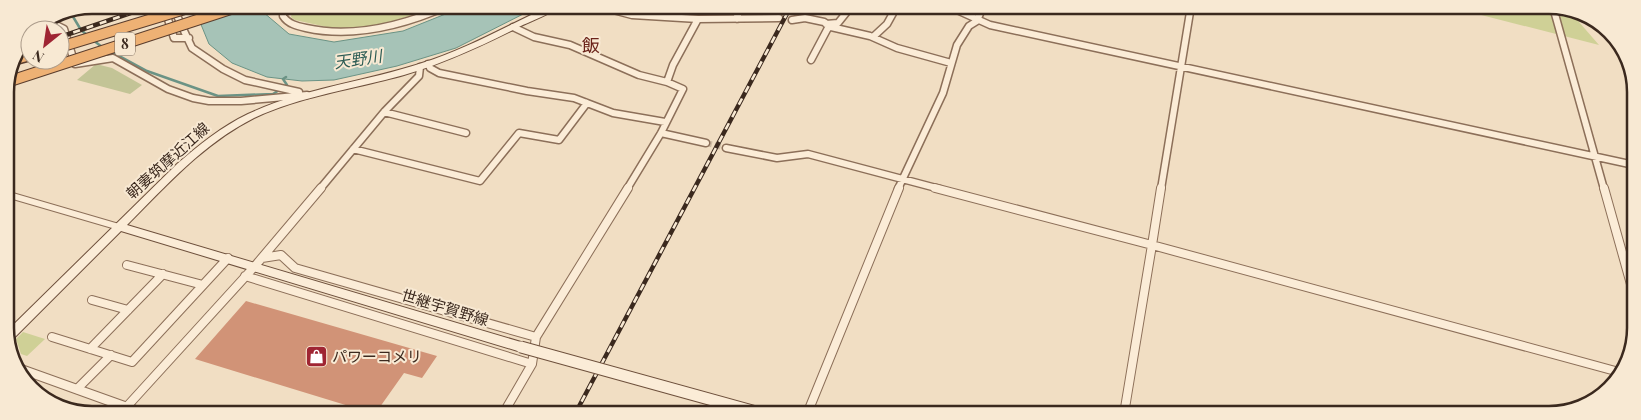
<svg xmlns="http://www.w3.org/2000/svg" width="1641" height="420" font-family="'Playfair Display','Noto Sans JP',serif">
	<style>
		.green { fill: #cfd096 }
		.cemetery { fill: #c3c496 }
		.water { fill: #a6c3b7; stroke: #6b9385 }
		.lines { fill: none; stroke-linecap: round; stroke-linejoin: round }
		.stream { stroke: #6b9385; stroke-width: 2.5 }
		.building { fill: #d19377 }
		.minor-tunnel { stroke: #cdbaa2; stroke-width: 6; stroke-dasharray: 6 3; stroke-linecap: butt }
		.minor-far1-casing { stroke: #8c6f59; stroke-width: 9 }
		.minor-casing { stroke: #8c6f59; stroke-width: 10 }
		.tertiary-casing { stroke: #8c6f59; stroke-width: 2 }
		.secondary-casing { stroke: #6e503c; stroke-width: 2 }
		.trunk-casing { stroke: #5a3d2d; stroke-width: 3 }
		.minor-far1 { stroke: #fbecd7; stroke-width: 6 }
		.minor { stroke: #fbecd7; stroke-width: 8 }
		.tertiary { fill: #fbecd7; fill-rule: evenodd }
		.secondary { fill: #fbecd7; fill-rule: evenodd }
		.trunk { fill: #eeb174; fill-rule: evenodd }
		.rail-casing { stroke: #3b291e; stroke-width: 4.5 }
		.rail { stroke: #f8e9d3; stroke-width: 2.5; stroke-dasharray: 7; stroke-linecap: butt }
		.secondary-bridge-casing { stroke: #6e503c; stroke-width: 13; stroke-linecap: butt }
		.trunk-bridge-casing { stroke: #5a3d2d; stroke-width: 12; stroke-linecap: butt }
		.secondary-bridge { stroke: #fbecd7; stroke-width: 11 }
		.trunk-bridge { stroke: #eeb174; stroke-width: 10 }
		.labels { text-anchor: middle; stroke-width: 4; stroke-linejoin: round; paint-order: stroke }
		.shield { fill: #f8e9d3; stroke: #746354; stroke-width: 1 }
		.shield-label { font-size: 14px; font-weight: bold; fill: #3b291e }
		.street-label { font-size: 15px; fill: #3b291e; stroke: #f8e9d3 }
		.poi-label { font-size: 15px; fill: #3b291e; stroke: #f8e9d3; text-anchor: start }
		.water-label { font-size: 16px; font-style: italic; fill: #2c5c54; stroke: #f8e9d3 }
		.quarter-label { font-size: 18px; fill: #6b231a; stroke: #f8e9d3 }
		.rim { fill: none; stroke: #3b291e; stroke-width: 2.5 }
	</style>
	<rect width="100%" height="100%" fill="#f1dec3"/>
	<path class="green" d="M305 5H445L381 25 364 28 336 29 295 20 291 17 292 11Z
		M1450 7H1566L1599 45Z
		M23 332 45 339 27 356 21 354 16 339Z"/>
	<path class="cemetery" d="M96 64 112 68 142 85 130 94 77 80Z"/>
	<path class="water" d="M193 5H260L263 12 289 34 334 42 403 31 468 5 539 6 456 48 397 66 334 80 302 81 267 77 232 63 209 44Z"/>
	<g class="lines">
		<path class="stream" d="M69 10 81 30 87 35
			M93 40 102 47
			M112 52 147 71 218 96 273 94 287 85 283 79 286 77"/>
	</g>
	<path class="building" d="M246 301 437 356 422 378 404 373 375 414 195 359Z"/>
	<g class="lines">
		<path class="minor-tunnel" d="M779 18 792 20
			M706 143 726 148"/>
		<defs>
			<path id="minor-far1" d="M159 5 165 10 174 38H189
				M172 5 192 48 223 69 245 80 299 92
				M283 5V16C288 24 297 26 306 28 355 39 405 25 450 5
				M598 6 632 15 698 19 673 65 667 82 683 89 661 133 627 189
				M948 6 990 25 1634 165
				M1553 7 1604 189
				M673 16 679 6
				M698 19 779 18
				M737 19 739 6
				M792 20 805 18 824 22 831 27 870 36 897 48 951 63
				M45 21 58 26
				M826 24 838 23 850 8 847 6
				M513 27 534 37 570 45 639 75 667 82
				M53 30 58 26 64 29 75 64 113 58 168 89 193 98 209 101H241L307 95
				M873 37 887 24 897 6
				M27 40 30 39
				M19 56 30 53
				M811 60 829 26
				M428 64 430 68 439 73 527 91 574 98 613 113 665 122
				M384 112 466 133
				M661 133 706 143
				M726 148 777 158 808 154 940 189
				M353 149 480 181 519 133 559 140 587 103
				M320 189 385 111 419 76 420 67
				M898 189 943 93 957 45 969 26 977 21 983 6
				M1161 189 1191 6"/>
			<path id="minor" d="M935 188 1152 245 1124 414
				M1161 188 1152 245 1619 372
				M1604 188 1634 295
				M262 258 281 255 295 268 536 337
				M127 265 203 285
				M245 276 532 364
				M92 300 128 310
				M52 337 132 362 228 258
				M90 349 163 274
				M77 389 111 355
				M121 413 255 266 321 188
				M503 414 532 364 536 337 628 188
				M807 414 899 188"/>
			<path id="tertiary" d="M6 191 119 224 122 225 123 227 122 229 119 230 6 197Z
				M17 364H19L142 408 146 410 147 413H130L22 374Z"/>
			<path id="secondary" d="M550 6H560C550 15 525 23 513 30 477 48 442 64 404 75 354 89 301 96 254 118 204 143 166 186 127 225L521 342 525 344 527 347 525 350 521 352 121 231 11 341 7 343V331L177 164C199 145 221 127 248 114 303 88 365 82 422 63 467 49 508 25 550 6Z"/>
			<path id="trunk" d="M30 54 31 60 16 64 19 57Z"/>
		</defs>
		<use href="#minor-far1" class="minor-far1-casing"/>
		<use href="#minor" class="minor-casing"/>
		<use href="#tertiary" class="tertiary-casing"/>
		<use href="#secondary" class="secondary-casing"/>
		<use href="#trunk" class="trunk-casing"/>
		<use href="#minor-far1" class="minor-far1"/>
		<use href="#minor" class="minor"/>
		<use href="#tertiary" class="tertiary"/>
		<use href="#secondary" class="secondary"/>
		<use href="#trunk" class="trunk"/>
		<defs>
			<path id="rail" d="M60 37 154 5
				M22 49 30 47
				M575 414 791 6"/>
		</defs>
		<use href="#rail" class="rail-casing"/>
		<use href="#rail" class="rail"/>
		<defs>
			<path id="secondary-bridge" d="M521 347 763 414"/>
			<path id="trunk-bridge" d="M60 47 198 5
				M7 82 243 5"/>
		</defs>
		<use href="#secondary-bridge" class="secondary-bridge-casing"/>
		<use href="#trunk-bridge" class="trunk-bridge-casing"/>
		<use href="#secondary-bridge" class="secondary-bridge"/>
		<use href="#trunk-bridge" class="trunk-bridge"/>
	</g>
	<defs>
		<symbol id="shop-square" viewBox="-11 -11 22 22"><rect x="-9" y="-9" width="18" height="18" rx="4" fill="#9f2533" stroke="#f8e9d3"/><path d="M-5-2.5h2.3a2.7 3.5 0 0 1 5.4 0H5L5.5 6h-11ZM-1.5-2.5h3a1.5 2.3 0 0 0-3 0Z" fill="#fff"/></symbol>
	</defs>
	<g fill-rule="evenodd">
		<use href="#shop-square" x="304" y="344" width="25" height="25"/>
	</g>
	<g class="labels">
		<rect class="shield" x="115" y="32.5" width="20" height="23" rx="4"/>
		<g class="shield-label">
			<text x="125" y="49">8</text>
		</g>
		<g class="street-label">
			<text transform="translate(168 161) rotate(-42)" y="5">朝妻筑摩近江線</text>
			<text transform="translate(445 308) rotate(17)" y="5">世継宇賀野線</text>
		</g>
		<g class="poi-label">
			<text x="332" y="362">パワーコメリ</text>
		</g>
		<g class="water-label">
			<text transform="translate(358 59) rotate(-8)" y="6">天野川</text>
		</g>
		<g class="quarter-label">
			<text x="591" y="52">飯</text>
		</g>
	</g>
	<path d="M0 0H1641V420H0ZM92 14H1549A78 78 0 0 1 1627 92V328A78 78 0 0 1 1549 406H92A78 78 0 0 1 14 328V92A78 78 0 0 1 92 14Z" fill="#f8e9d3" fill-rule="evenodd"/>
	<path class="rim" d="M92 14H1549A78 78 0 0 1 1627 92V328A78 78 0 0 1 1549 406H92A78 78 0 0 1 14 328V92A78 78 0 0 1 92 14Z"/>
	<g transform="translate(45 45) rotate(210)"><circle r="24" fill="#f8e9d3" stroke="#ac9c8b"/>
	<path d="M0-4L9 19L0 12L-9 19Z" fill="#9f2533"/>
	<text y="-8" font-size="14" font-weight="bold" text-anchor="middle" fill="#3b291e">N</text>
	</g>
</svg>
